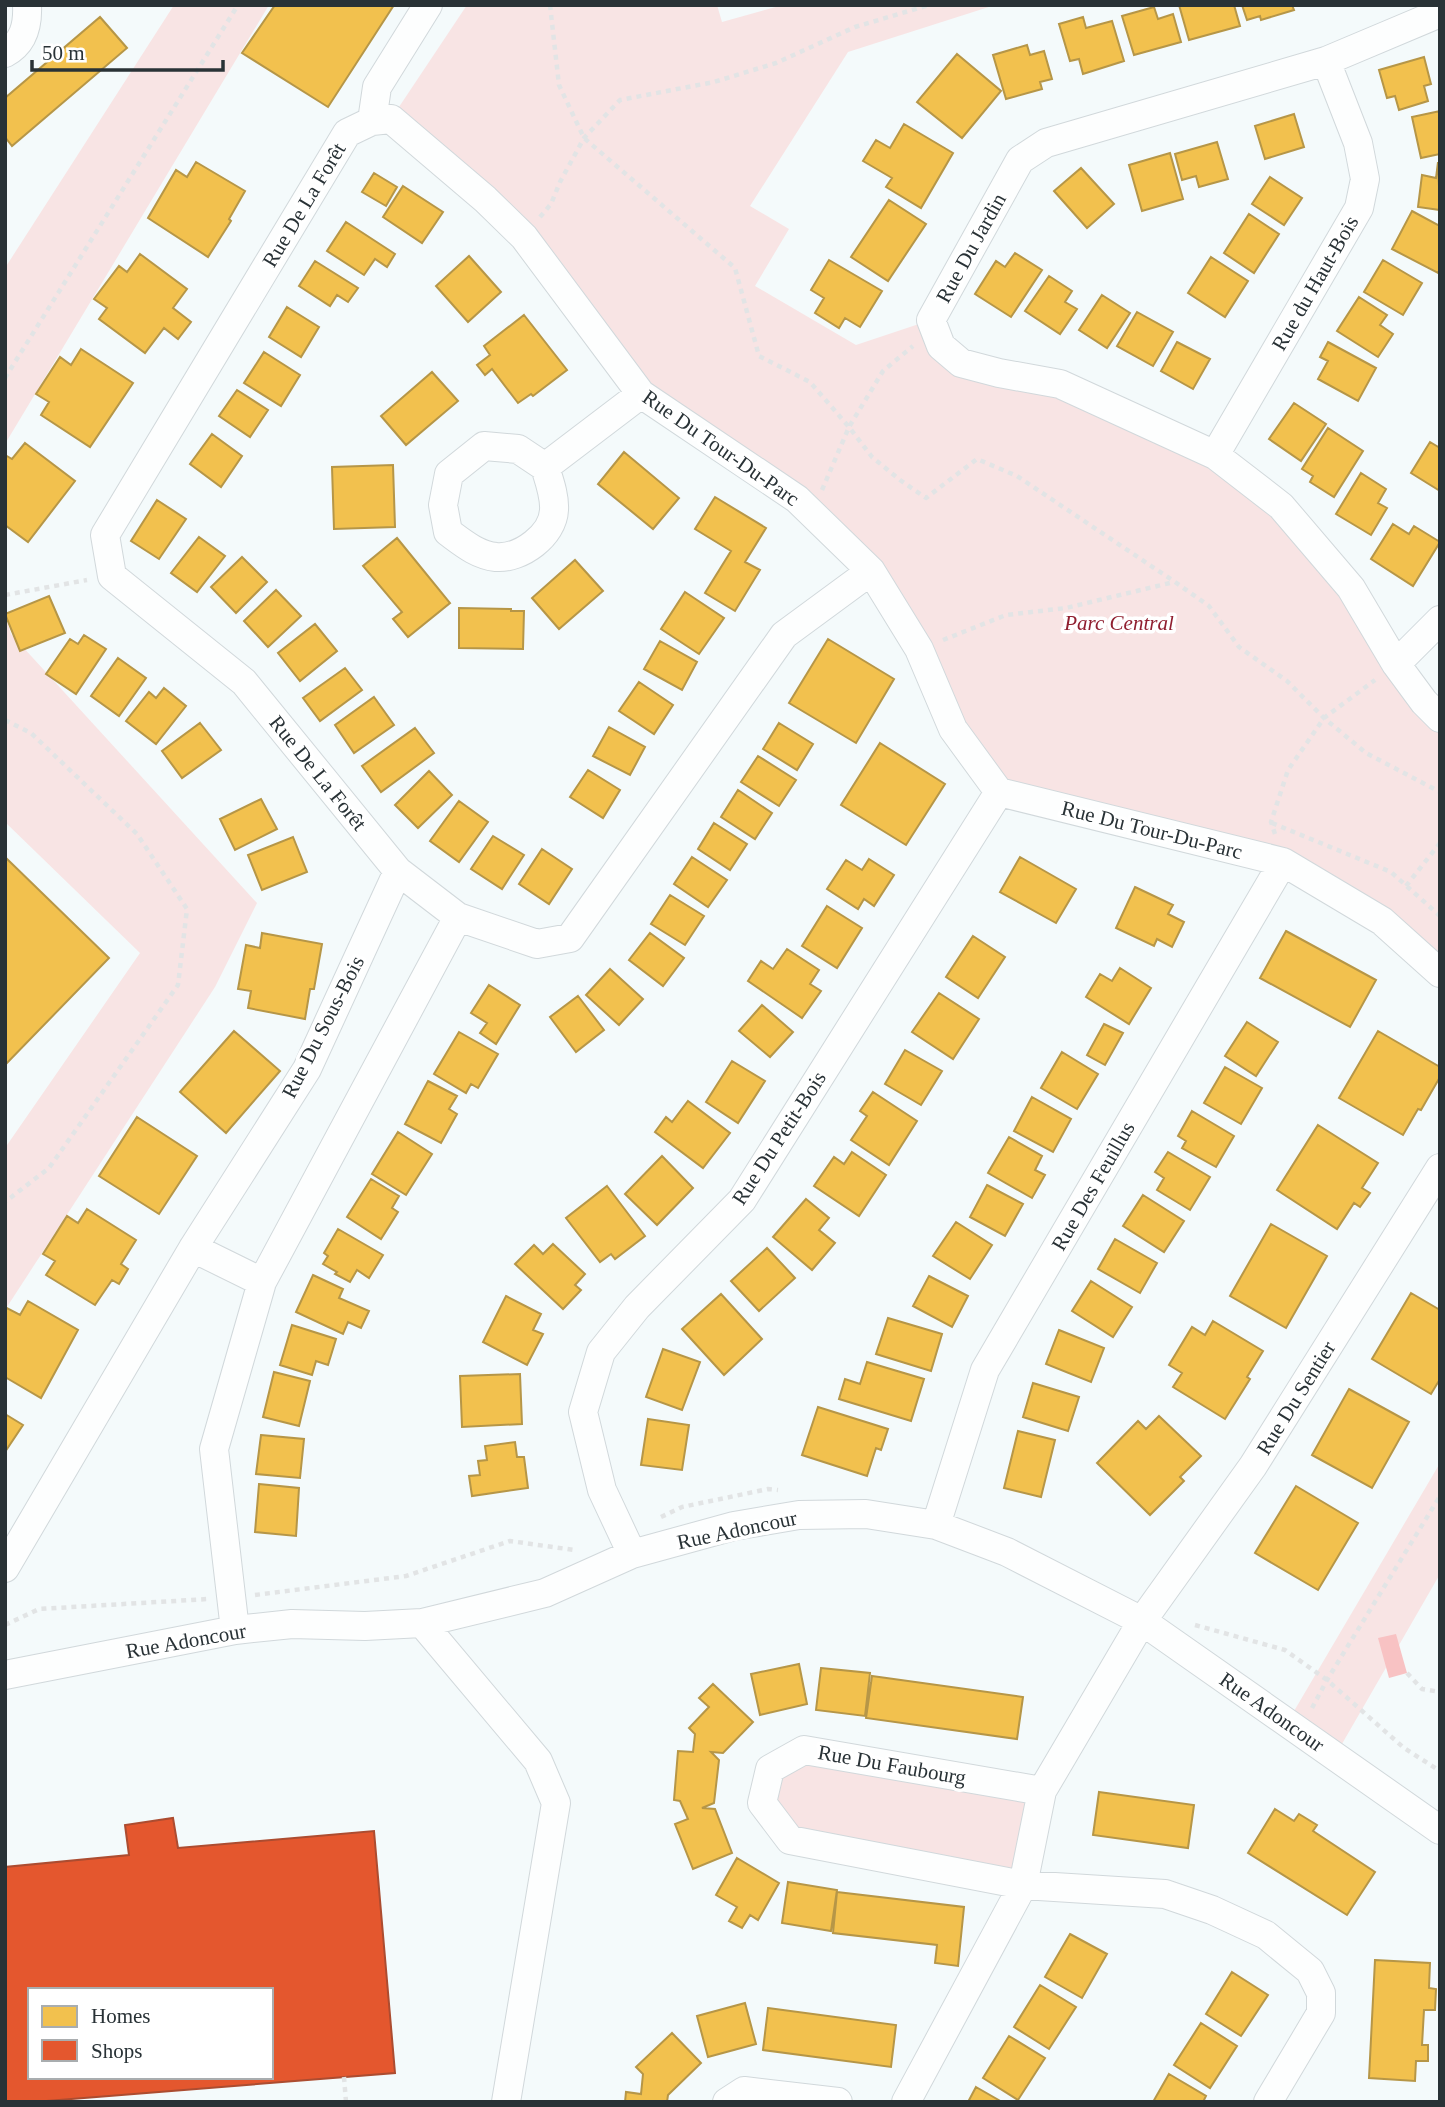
<svg xmlns="http://www.w3.org/2000/svg" width="1445" height="2107" font-family="'Times New Roman',serif">
	<style>
		.green { fill: #f8e4e4 }
		.water { fill: #f8c2c3 }
		.homes { fill: #f2c14e; stroke: #b69647; stroke-width: 2 }
		.shops { fill: #e4572e; stroke: #ac4c30; stroke-width: 2; fill-rule: evenodd }
		.lines { fill: none; stroke-linecap: round; stroke-linejoin: round }
		.minor-casing { stroke: #d1d8db; stroke-width: 30 }
		.path { stroke: #e2e4e5; stroke-width: 4.5; stroke-dasharray: 5 5; stroke-linecap: butt }
		.minor { stroke: #fdfefe; stroke-width: 28 }
		.labels { text-anchor: middle; stroke-width: 7; stroke-linejoin: round; paint-order: stroke }
		.street-label { font-size: 21px; fill: #293236; stroke: #fff }
		.park-label { font-size: 21px; font-style: italic; fill: #901f30; stroke: #fff }
	</style>
	<rect width="100%" height="100%" fill="#f4fafb"/>
	<path class="green" d="M174 5H269L5 444V268Z
		M467 5H717L722 22 783 5H995L848 52 750 206 789 229 755 286 856 345 931 320 941 346 1060 384 1281 506 1440 718V973L1283 862 999 792 871 571 641 394 524 237 391 119Z
		M5 615 11 634 257 903 215 987 5 1310V1148L140 953 5 822Z
		M1440 1463V1574L1335 1756 1287 1723Z
		M806 1758 1031 1797 1018 1876 794 1833 770 1801 776 1774Z"/>
	<path class="water" d="M1396 1634 1407 1673 1389 1678 1378 1638Z"/>
	<path class="homes" d="M275 5H394L328 107 242 53Z
		M1179 5H1234L1240 26 1189 40Z
		M1242 5H1292L1294 10 1261 20 1260 16 1247 20Z
		M1154 7 1158 19 1173 14 1181 42 1134 55 1122 16Z
		M100 17 127 48 12 146 5 137V98Z
		M1083 17 1086 28 1112 21 1124 61 1083 74 1079 59 1070 61 1059 24Z
		M1027 45 1030 55 1044 51 1052 79 1040 82 1042 89 1006 99 993 55Z
		M957 54 1001 91 962 138 917 102Z
		M1424 57 1431 84 1424 86 1428 101 1399 110 1395 96 1387 98 1379 70Z
		M1440 111V154L1421 158 1412 117Z
		M1294 114 1304 147 1265 159 1255 126Z
		M904 124 953 153 921 208 886 187 892 178 863 161 876 140 890 148Z
		M1217 142 1228 179 1199 187 1196 176 1182 180 1175 154Z
		M1170 153 1183 199 1142 211 1129 165Z
		M196 162 245 191 229 219 231 221 208 257 148 218 176 170 187 177Z
		M1438 162 1440 210 1418 207 1422 175 1436 178Z
		M1081 168 1114 204 1087 228 1054 191Z
		M374 173 397 187 386 206 362 192Z
		M1270 177 1302 198 1284 225 1252 204Z
		M403 186 443 212 422 243 383 217Z
		M889 200 926 224 888 281 851 257Z
		M1412 211 1440 226V269L1438 273 1392 249Z
		M1249 214 1279 234 1254 273 1224 253Z
		M346 222 395 254 387 267 375 259 364 275 327 251Z
		M1015 253 1042 270 1011 317 975 294 996 261 1005 267Z
		M140 254 187 289 173 308 191 322 178 339 164 328 145 353 99 319 107 308 94 299 119 266 127 272Z
		M469 256 501 292 468 322 436 286Z
		M1211 257 1248 281 1225 317 1188 293Z
		M829 260 882 291 860 327 845 318 839 328 815 313 824 298 811 290Z
		M1383 260 1422 283 1403 315 1364 292Z
		M315 261 358 288 348 302 337 295 330 306 299 286Z
		M1049 276 1072 291 1065 302 1077 309 1060 334 1025 311Z
		M1102 295 1130 313 1107 348 1079 330Z
		M1359 297 1387 315 1380 325 1393 334 1378 357 1337 331Z
		M287 307 319 327 301 357 269 337Z
		M1137 312 1173 332 1153 366 1117 346Z
		M524 315 567 370 533 396 531 394 518 403 492 369 485 375 477 365 490 355 484 346Z
		M1177 342 1210 359 1193 389 1161 371Z
		M1328 342 1376 368 1358 401 1318 379 1328 361 1320 357Z
		M81 349 133 383 90 447 41 415 49 402 36 394 60 357 71 365Z
		M264 352 300 375 281 406 244 383Z
		M432 372 458 401 406 445 381 416Z
		M237 390 268 410 250 437 219 416Z
		M1294 403 1326 424 1301 461 1269 439Z
		M1328 428 1363 451 1334 497 1310 482 1313 476 1302 469Z
		M212 434 242 456 221 487 190 464Z
		M1430 442 1440 448V491L1411 473Z
		M25 443 75 481 28 542 5 525V455L12 459Z
		M624 452 679 498 653 529 598 484Z
		M393 465 395 527 334 529 332 467Z
		M1361 473 1386 489 1378 503 1387 508 1371 535 1336 514Z
		M715 497 766 528 745 562 760 570 735 611 705 593 731 551 695 529Z
		M157 500 186 519 159 559 131 541Z
		M1393 524 1409 534 1414 526 1440 542 1413 586 1371 559Z
		M199 537 225 556 197 592 171 573Z
		M397 538 450 603 408 637 393 619 402 612 363 566Z
		M242 557 267 582 236 613 211 587Z
		M575 560 603 591 559 629 532 598Z
		M276 590 301 616 268 647 244 621Z
		M685 592 724 618 699 654 661 629Z
		M49 596 65 633 20 651 5 614Z
		M459 608 511 609V611H524L523 649 459 648Z
		M315 624 337 651 300 681 278 653Z
		M84 635 106 649 76 694 46 674 70 639 78 644Z
		M828 639 894 679 856 743 789 703Z
		M660 641 697 662 682 690 644 669Z
		M118 658 146 678 119 716 91 696Z
		M345 668 362 690 320 721 303 698Z
		M639 682 673 705 654 734 619 711Z
		M164 688 186 706 156 744 126 721 149 692 156 698Z
		M374 697 394 725 354 753 335 725Z
		M200 723 221 750 182 778 162 751Z
		M779 723 813 744 797 770 763 749Z
		M609 727 645 747 630 775 593 756Z
		M415 728 434 753 381 792 362 766Z
		M880 743 945 784 906 845 841 805Z
		M758 756 796 780 779 806 741 782Z
		M588 770 620 790 603 818 570 797Z
		M429 771 452 795 418 828 395 805Z
		M738 790 772 813 755 839 721 817Z
		M261 799 277 829 235 850 220 819Z
		M459 801 488 822 459 862 430 841Z
		M714 823 747 844 730 870 698 849Z
		M493 836 524 855 502 889 471 869Z
		M293 837 307 872 262 890 248 855Z
		M542 849 572 869 549 904 519 884Z
		M5 857 109 958 5 1065Z
		M692 857 727 880 708 907 674 884Z
		M1020 857 1076 889 1056 923 1000 892Z
		M869 859 894 875 874 906 864 899 858 909 827 889 846 860 862 870Z
		M1135 887 1173 905 1168 914 1184 922 1172 947 1157 939 1154 946 1116 928Z
		M670 895 704 916 685 945 651 924Z
		M827 906 862 928 837 968 802 946Z
		M1286 931 1376 980 1350 1027 1260 978Z
		M262 933 322 944 314 989H310L305 1019 248 1008 251 991 238 989 246 945 260 948Z
		M650 933 684 958 663 986 629 960Z
		M973 936 1005 957 978 998 946 977Z
		M787 949 819 970 810 984 821 991 802 1018 748 981 761 961 773 969Z
		M1120 968 1151 988 1129 1024 1086 997 1100 974 1112 981Z
		M610 969 643 999 619 1025 586 995Z
		M489 985 520 1005 496 1044 480 1033 487 1023 471 1013Z
		M939 993 979 1019 953 1059 912 1032Z
		M578 996 604 1030 576 1052 550 1017Z
		M762 1005 793 1032 770 1057 739 1031Z
		M1247 1022 1278 1042 1256 1076 1225 1056Z
		M1104 1024 1123 1033 1105 1065 1087 1055Z
		M234 1031 280 1071 226 1133 180 1092Z
		M1378 1031 1440 1067V1077L1421 1110 1418 1109 1403 1135 1339 1098Z
		M459 1032 498 1054 478 1088 471 1084 466 1093 434 1074Z
		M905 1050 942 1071 921 1105 885 1084Z
		M1062 1052 1098 1074 1077 1109 1041 1088Z
		M732 1061 765 1081 738 1123 706 1102Z
		M1225 1067 1262 1088 1241 1124 1204 1103Z
		M428 1081 457 1096 449 1109 457 1114 441 1143 405 1124Z
		M873 1092 917 1121 889 1165 851 1140 867 1116 860 1111Z
		M1032 1097 1071 1119 1053 1152 1014 1131Z
		M688 1101 730 1133 703 1168 655 1132 666 1117 672 1122Z
		M1192 1111 1234 1136 1216 1167 1182 1148 1186 1141 1178 1136Z
		M137 1117 197 1156 159 1214 99 1176Z
		M1318 1125 1378 1163 1362 1188 1370 1193 1360 1207 1354 1203 1337 1229 1277 1190Z
		M398 1132 432 1154 406 1195 372 1174Z
		M1009 1137 1042 1156 1035 1170 1045 1175 1032 1198 988 1173Z
		M852 1152 886 1175 859 1216 814 1186 834 1157 844 1164Z
		M1168 1152 1210 1177 1190 1210 1157 1190 1164 1178 1155 1172Z
		M662 1156 693 1188 657 1225 625 1194Z
		M371 1179 399 1196 392 1208 398 1212 381 1239 347 1217Z
		M987 1185 1023 1204 1005 1236 970 1217Z
		M607 1186 645 1236 615 1259 611 1254 600 1262 566 1218Z
		M1143 1195 1184 1221 1164 1252 1123 1226Z
		M806 1199 829 1218 819 1230 835 1243 812 1270 773 1237Z
		M87 1209 136 1240 121 1264 128 1269 119 1284 112 1280 95 1305 46 1275 55 1261 43 1254 67 1216 78 1223Z
		M956 1222 992 1245 970 1279 933 1256Z
		M1271 1224 1327 1256 1286 1328 1230 1296Z
		M338 1229 383 1255 369 1278 357 1270 350 1282 335 1274 337 1272 323 1264 328 1256 324 1253Z
		M1115 1239 1157 1263 1140 1293 1098 1269Z
		M553 1244 585 1274 575 1285 581 1290 563 1309 515 1264 534 1245 543 1254Z
		M767 1248 795 1278 759 1311 731 1281Z
		M313 1275 343 1289 339 1298 369 1311 361 1328 348 1322 343 1334 296 1312Z
		M929 1276 968 1296 952 1327 913 1306Z
		M1091 1281 1132 1307 1113 1337 1072 1311Z
		M1411 1293 1440 1310V1379L1431 1394 1372 1359Z
		M721 1294 762 1339 724 1375 682 1329Z
		M506 1296 541 1314 533 1330 543 1334 527 1365 483 1342Z
		M28 1301 78 1330 41 1398 5 1377V1312L7 1308 20 1315Z
		M888 1318 942 1334 931 1371 876 1354Z
		M1213 1321 1263 1351 1247 1377 1250 1379 1225 1419 1173 1387 1182 1373 1169 1365 1192 1327 1205 1335Z
		M292 1325 336 1339 328 1365 316 1361 312 1375 280 1365Z
		M1059 1330 1104 1348 1091 1382 1046 1364Z
		M663 1349 700 1362 682 1410 646 1397Z
		M867 1362 924 1379 911 1421 839 1399 845 1379 860 1384Z
		M274 1372 310 1381 299 1426 263 1417Z
		M520 1374 522 1424 462 1427 460 1376Z
		M1033 1383 1079 1397 1068 1431 1023 1417Z
		M1349 1389 1409 1422 1372 1488 1312 1455Z
		M818 1407 888 1429 881 1450 876 1448 867 1476 802 1455Z
		M5 1414 23 1425 5 1452Z
		M1159 1416 1201 1456 1180 1477 1184 1481 1150 1515 1097 1463 1138 1421 1146 1429Z
		M648 1419 689 1425 682 1470 641 1465Z
		M1018 1431 1055 1440 1041 1497 1004 1488Z
		M261 1435 304 1439 300 1478 256 1474Z
		M515 1442 517 1457H524L528 1488 472 1496 469 1476 480 1475 478 1461 487 1460 485 1446Z
		M259 1484 299 1488 296 1536 255 1532Z
		M1296 1486 1358 1523 1318 1590 1255 1553Z
		M799 1664 807 1704 760 1715 751 1674Z
		M821 1668 870 1673 865 1716 816 1710Z
		M872 1676 1023 1697 1017 1739 866 1718Z
		M713 1684 753 1722 723 1753 711 1752 719 1760 714 1803 702 1808 715 1809 732 1853 693 1869 675 1824 688 1819 680 1801 674 1800 678 1751 693 1752 695 1734 689 1728 709 1707 699 1698Z
		M1099 1792 1194 1805 1188 1848 1093 1835Z
		M1275 1809 1294 1821 1299 1814 1317 1825 1313 1831 1375 1872 1347 1915 1248 1853Z
		M737 1858 779 1883 758 1920 750 1915 742 1928 729 1921 737 1907 716 1895Z
		M788 1882 837 1890 831 1931 782 1923Z
		M837 1892 964 1907 958 1966 935 1963 937 1945 833 1933Z
		M1070 1934 1107 1954 1082 1998 1045 1977Z
		M1375 1960 1430 1963 1429 1988 1436 1989 1435 2010H1424L1422 2045H1428V2061H1416L1415 2081 1369 2078Z
		M1232 1972 1268 1995 1241 2036 1206 2014Z
		M1040 1985 1076 2007 1049 2049 1014 2027Z
		M745 2003 756 2044 708 2057 697 2016Z
		M768 2008 896 2025 891 2067 763 2050Z
		M1201 2023 1237 2046 1210 2088 1174 2065Z
		M672 2033 701 2063 668 2095 667 2102H625L626 2092 641 2094 643 2074 636 2067Z
		M1009 2036 1045 2058 1018 2100 983 2078Z
		M1169 2074 1206 2096 1203 2102H1153Z
		M976 2087 1002 2102H968Z"/>
	<path class="shops" d="M173 1818 178 1848 374 1831 395 2073 34 2102H5V1867L129 1855 125 1825ZM30 1990H271V2077H30Z"/>
	<g class="lines">
		<defs>
			<path id="minor" d="M1440 13 1326 61 1046 143 1020 160 931 320 941 346 961 363 999 373 1060 384 1215 455 1281 506 1351 588 1396 664 1424 702 1440 718
				M5 53C24 43 28 25 27 5
				M372 121 377 87 428 5
				M484 446 518 449 545 467C549 480 555 496 554 510 553 535 521 559 496 557 477 555 463 543 448 532L443 505 449 474Z
				M1215 455 1359 208 1365 179 1358 143 1326 61
				M545 467 641 394
				M871 571 784 635 570 938 537 944 458 917 398 871 244 682 112 576 105 535 347 133 372 121 391 119 485 199 524 237 641 394 797 499 871 571 919 649 953 729 999 792 1283 862 1382 921 1440 973
				M1396 664 1440 620
				M193 1248 262 1282
				M936 1525 985 1370 1283 862
				M632 1554 602 1490 583 1412 601 1352 637 1307 742 1200 999 792
				M5 1568 193 1248 307 1069 398 871
				M422 1623 538 1761 556 1803 506 2102
				M235 1630 214 1449 262 1282 458 917
				M5 1675 235 1630 292 1624 365 1626 422 1623 545 1593 632 1554 734 1526 799 1515 866 1514 936 1525 1007 1552 1142 1621 1440 1830
				M1042 1791 804 1750 770 1769 762 1803 790 1840 1023 1885 1165 1894 1212 1910 1266 1935 1310 1971 1321 1993V2013L1268 2102
				M727 2102 744 2091 838 2102
				M906 2102 1023 1885 1042 1791 1142 1621 1253 1466 1440 1168"/>
		</defs>
		<use href="#minor" class="minor-casing"/>
		<path class="path" d="M550 5 559 85 584 138 735 268 759 356 810 382 849 427 872 457 900 480 926 498 977 459 1017 476 1175 582 1209 606 1239 647 1287 681 1324 718 1366 753 1440 792
			M540 217 551 204 560 182 584 138 620 100 714 82 776 63 855 27 929 5
			M5 378 238 5
			M822 490 849 427 883 371 913 346
			M5 595 87 580
			M943 640 1006 615 1066 608 1174 582
			M5 720 31 733 137 834 187 909 178 985 49 1168 5 1202
			M1272 823 1391 872 1440 916
			M1275 834 1271 822 1288 770 1324 718 1375 680
			M1406 886 1440 843
			M661 1517 682 1507 768 1489 778 1490
			M255 1595 406 1576 510 1541 574 1550
			M5 1625 39 1609 208 1599
			M1195 1625 1285 1650 1327 1680 1404 1748 1440 1771
			M1407 1673 1422 1689 1440 1692
			M1312 1708 1327 1680 1440 1496
			M344 2077 346 2102
			M55 2100V2102"/>
		<use href="#minor" class="minor"/>
	</g>
	<g class="labels">
		<g class="street-label">
			<text transform="translate(304 205) rotate(-59)" y="7">Rue De La Forêt</text>
			<text transform="translate(971 248) rotate(-61)" y="7">Rue Du Jardin</text>
			<text transform="translate(1315 283) rotate(-60)" y="7">Rue du Haut-Bois</text>
			<text transform="translate(721 448) rotate(35)" y="7">Rue Du Tour-Du-Parc</text>
			<text transform="translate(318 773) rotate(51)" y="7">Rue De La Forêt</text>
			<text transform="translate(1152 830) rotate(14)" y="7">Rue Du Tour-Du-Parc</text>
			<text transform="translate(323 1027) rotate(-63)" y="7">Rue Du Sous-Bois</text>
			<text transform="translate(779 1138) rotate(-57)" y="7">Rue Du Petit-Bois</text>
			<text transform="translate(1093 1186) rotate(-60)" y="7">Rue Des Feuillus</text>
			<text transform="translate(1296 1398) rotate(-58)" y="7">Rue Du Sentier</text>
			<text transform="translate(737 1530) rotate(-12)" y="7">Rue Adoncour</text>
			<text transform="translate(186 1641) rotate(-10)" y="7">Rue Adoncour</text>
			<text transform="translate(1272 1712) rotate(35)" y="7">Rue Adoncour</text>
			<text transform="translate(892 1765) rotate(10)" y="7">Rue Du Faubourg</text>
		</g>
		<g class="park-label">
			<text x="1119" y="630">Parc Central</text>
		</g>
	</g>
	<rect width="1445" height="2107" fill="none" stroke="#293236" stroke-width="14"/>
	<rect x="28" y="1988" width="245" height="91" fill="#ffffff" stroke="#a9adaf" stroke-width="2"/>
	<rect x="42" y="2006" width="35" height="21" fill="#f2c14e" stroke="#a9adaf" stroke-width="2"/>
	<text x="91" y="2023" font-size="21" fill="#293236">Homes</text>
	<rect x="42" y="2040" width="35" height="21" fill="#e4572e" stroke="#a9adaf" stroke-width="2"/>
	<text x="91" y="2058" font-size="21" fill="#293236">Shops</text>
	<path d="M32 60v10h191v-10" fill="none" stroke="#293236" stroke-width="3.5"/>
	<text x="42" y="60" font-size="21" fill="#293236" stroke="#ffffff" stroke-width="5" paint-order="stroke">50 m</text>
</svg>
